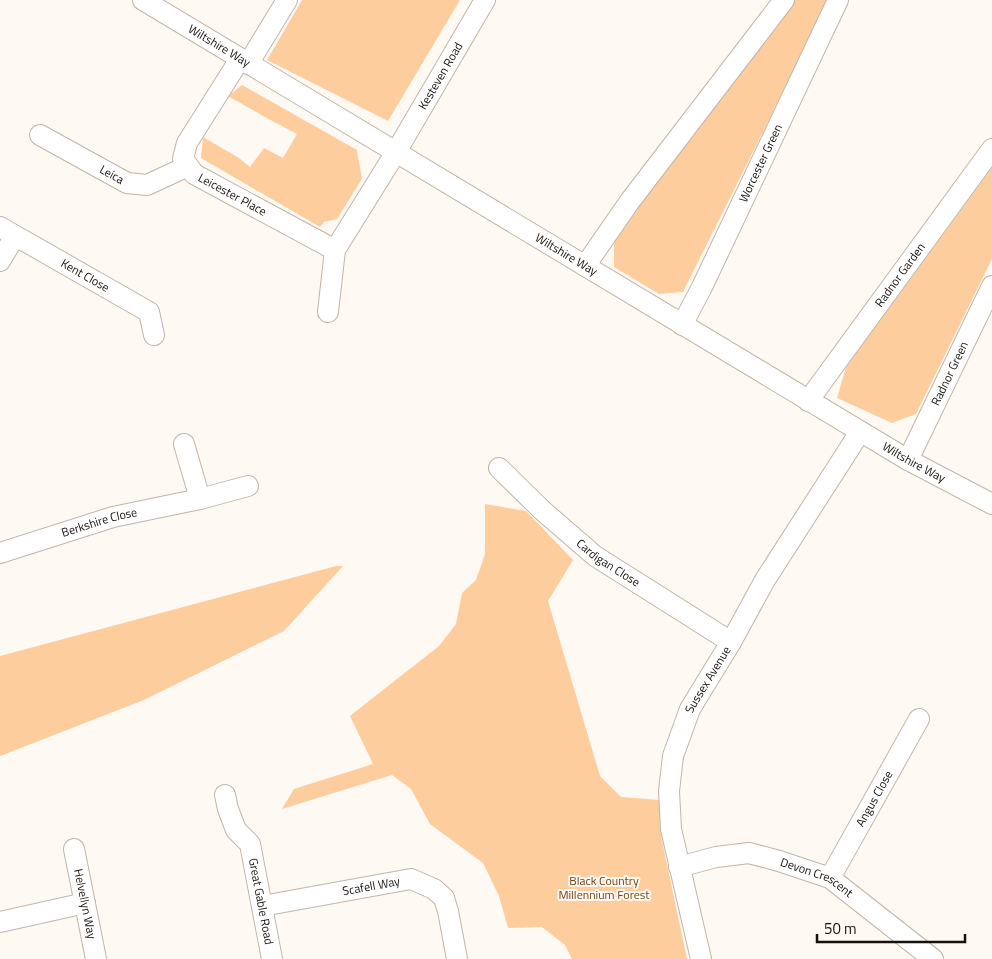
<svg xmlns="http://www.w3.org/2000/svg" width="992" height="959" font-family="'Titillium Web',sans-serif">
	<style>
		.green { fill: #fdcd9e }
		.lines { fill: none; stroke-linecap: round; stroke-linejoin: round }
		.minor-casing { stroke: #c1b4a8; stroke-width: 22 }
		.minor { stroke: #fff; stroke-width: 20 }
		.labels { text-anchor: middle; stroke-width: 4; stroke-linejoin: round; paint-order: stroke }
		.street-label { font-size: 12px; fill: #16110d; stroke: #fff9f4 }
		.park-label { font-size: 12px; fill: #6e4514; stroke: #fff9f4 }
	</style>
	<rect width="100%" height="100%" fill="#fff9f4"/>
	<path class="green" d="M302 0H460L388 121 267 60Z
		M792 0H827L767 124 683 292 659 294 614 267V237Z
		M242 85 357 150 362 179 337 219 324 222 320 227 201 158 203 137 239 158 250 167 264 148 283 158 297 134 263 116 228 96Z
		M992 168V259L916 414 892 423 837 398 846 367Z
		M485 504 526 511 573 560 548 601 600 776 621 797 660 800 661 836 687 959H572L565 945 542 927 508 928 499 896 483 863 430 824 411 789 392 775 282 809 294 789 373 764 350 716 439 646 456 624 462 593 476 580 485 554Z
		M336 566H343L284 631 144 700 0 756V656Z"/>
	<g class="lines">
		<defs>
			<g id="minor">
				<path id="s1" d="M143 0 908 460 992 504"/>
				<path id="s2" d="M240 59 187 143 183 159 194 174 335 250"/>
				<path d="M248 64 287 0"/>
				<path id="s3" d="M40 135 127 183 147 185 188 166"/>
				<path id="s4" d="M0 227 149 312 154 335"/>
				<path d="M0 261 15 236"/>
				<path d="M585 266 630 201 784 0"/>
				<path id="s5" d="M328 312 335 250 396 152 485 0"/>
				<path id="s6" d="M682 325 702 287 838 0"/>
				<path id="s7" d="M808 401 992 149"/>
				<path d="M184 444 200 499"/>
				<path id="s8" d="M908 460 992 286"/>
				<path id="s9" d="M499 468 543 511 595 556 731 642"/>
				<path id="s10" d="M0 553 113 517 200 499 248 486"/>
				<path id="s11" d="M225 795 228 809 236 830 250 844 272 959"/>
				<path id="s12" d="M74 849 96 959"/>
				<path id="s13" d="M679 867 716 857 749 853 779 861 830 878 933 959"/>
				<path id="s14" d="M830 878 919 719"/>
				<path id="s15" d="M262 906 411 879 434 889 444 898 448 911 457 959"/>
				<path d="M0 922 85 903"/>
				<path id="s16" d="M701 959 671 829 669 791 673 756 690 709 731 642 765 580 860 432"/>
			</g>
		</defs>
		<use href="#minor" class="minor-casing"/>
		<use href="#minor" class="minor"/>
	</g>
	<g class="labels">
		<g class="street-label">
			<text dy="4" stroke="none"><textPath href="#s1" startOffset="89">Wiltshire Way</textPath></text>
			<text dy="4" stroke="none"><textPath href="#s5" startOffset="266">Kesteven Road</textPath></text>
			<text dy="4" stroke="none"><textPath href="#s6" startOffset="180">Worcester Green</textPath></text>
			<text dy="4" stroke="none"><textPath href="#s3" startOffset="82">Leica</textPath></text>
			<text dy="4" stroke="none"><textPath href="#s2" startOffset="178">Leicester Place</textPath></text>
			<text dy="4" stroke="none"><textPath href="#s1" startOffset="494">Wiltshire Way</textPath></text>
			<text dy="4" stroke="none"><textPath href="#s7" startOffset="156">Radnor Garden</textPath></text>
			<text dy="4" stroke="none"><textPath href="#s4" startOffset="98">Kent Close</textPath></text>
			<text dy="4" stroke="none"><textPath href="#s8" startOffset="96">Radnor Green</textPath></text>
			<text dy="4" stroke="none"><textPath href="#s1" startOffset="899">Wiltshire Way</textPath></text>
			<text dy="4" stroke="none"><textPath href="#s10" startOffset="104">Berkshire Close</textPath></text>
			<text dy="4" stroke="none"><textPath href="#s9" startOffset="145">Cardigan Close</textPath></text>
			<text dy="4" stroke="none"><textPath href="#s16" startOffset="291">Sussex Avenue</textPath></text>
			<text dy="4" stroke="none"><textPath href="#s14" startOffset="91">Angus Close</textPath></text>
			<text dy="4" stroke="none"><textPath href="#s13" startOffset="144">Devon Crescent</textPath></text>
			<text dy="4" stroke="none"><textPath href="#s15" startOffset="111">Scafell Way</textPath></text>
			<text dy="4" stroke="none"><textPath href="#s11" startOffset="115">Great Gable Road</textPath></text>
			<text dy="4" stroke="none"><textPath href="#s12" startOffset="56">Helvellyn Way</textPath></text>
		</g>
		<g class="park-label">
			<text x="604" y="885">Black Country<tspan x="604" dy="14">Millennium Forest</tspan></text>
		</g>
	</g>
	<path d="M817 934v8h148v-8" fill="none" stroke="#16110d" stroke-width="2.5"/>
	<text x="824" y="934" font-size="15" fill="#16110d" stroke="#fff9f4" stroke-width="4" paint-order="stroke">50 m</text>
</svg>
